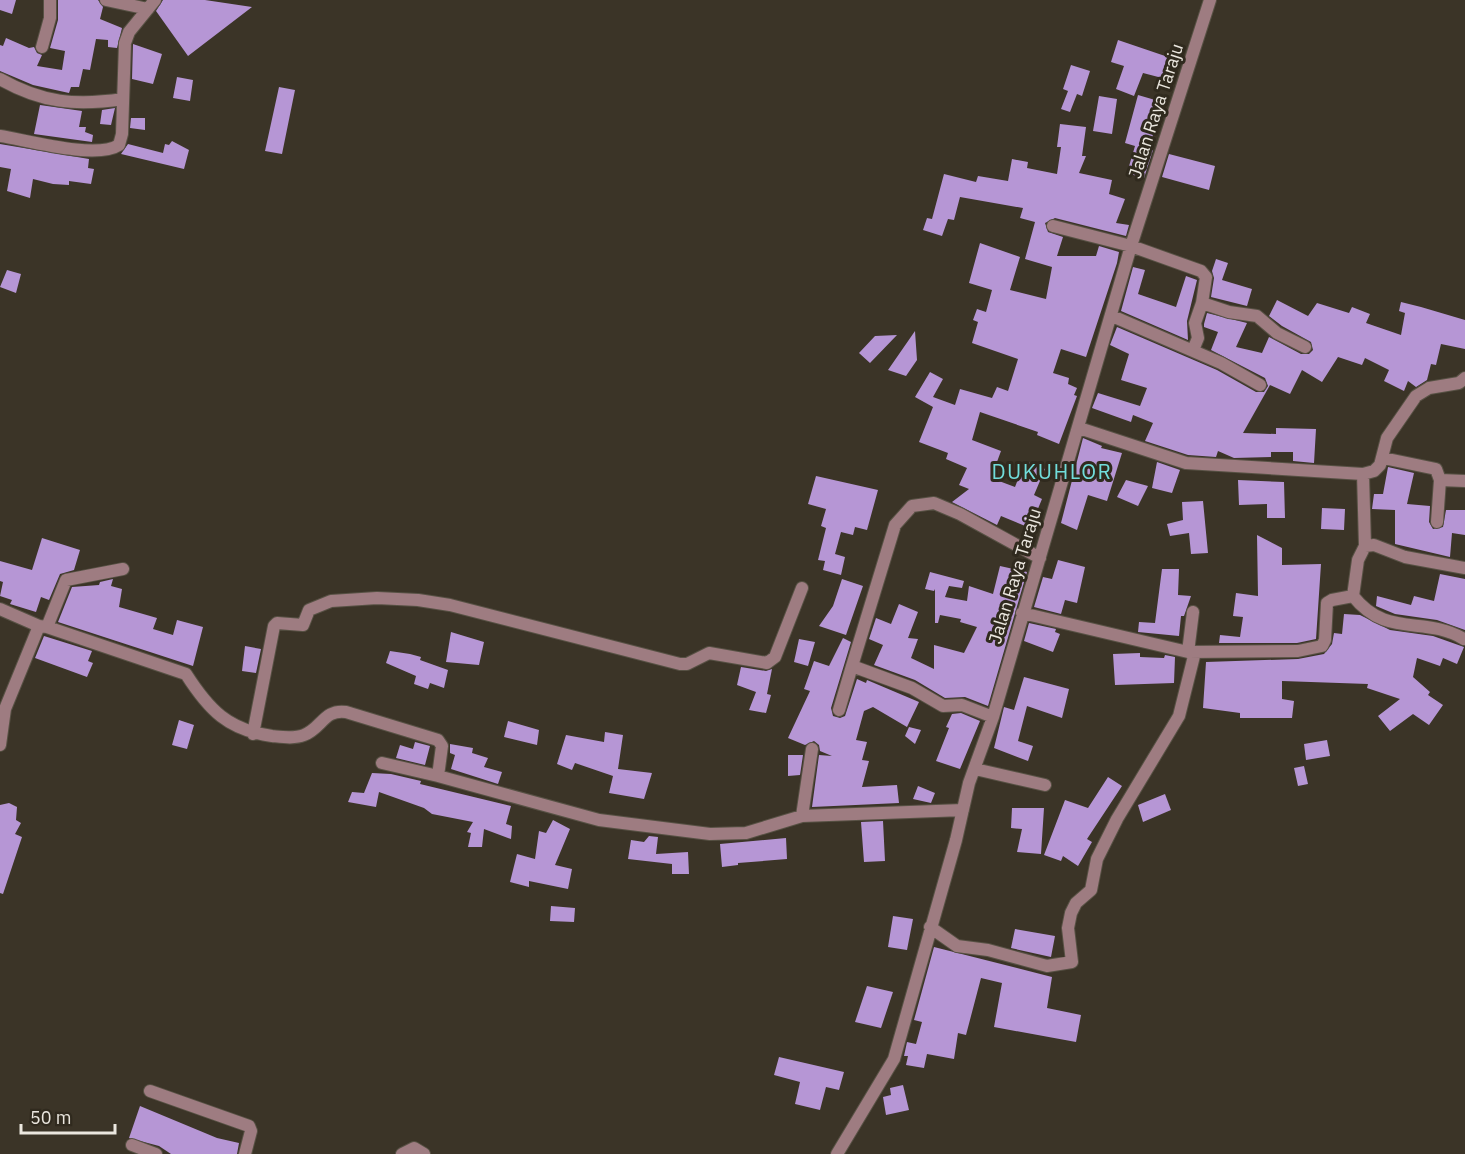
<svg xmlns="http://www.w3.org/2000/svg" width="1465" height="1154" font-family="'IBM Plex Sans',sans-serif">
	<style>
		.building { fill: #b696d5 }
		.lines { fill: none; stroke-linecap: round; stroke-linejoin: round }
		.minor-casing { stroke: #575144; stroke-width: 14 }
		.minor { stroke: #9e7c81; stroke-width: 12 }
		.labels { text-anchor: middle; stroke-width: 6; stroke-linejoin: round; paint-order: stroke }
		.street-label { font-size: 18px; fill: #ebe7df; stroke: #302a1e }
		.quarter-label { font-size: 21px; letter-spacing: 1.5px; fill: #71ddda; stroke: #302a1e }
	</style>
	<rect width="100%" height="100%" fill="#3b3427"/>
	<path class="building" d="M0 0H16L12 14 0 10Z
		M58 0H98L103 7 100 19 122 28 117 48 108 47V40L96 39 90 70 83 69 79 87H71L69 93 33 85 0 71V45L3 46 6 38 29 48 34 47 37 53 42 55 37 66 62 70 65 51 50 48 58 20Z
		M163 0H205L252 7 188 56 156 11Z
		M1118 40 1171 58 1166 79 1143 73 1134 96 1116 89 1124 66 1111 62Z
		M133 44 162 54 153 84 132 79Z
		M1071 65 1090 71 1082 96 1077 94 1070 112 1061 109 1068 91 1063 89Z
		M177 77 193 80 190 101 173 98Z
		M279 87 295 90 282 154 265 151Z
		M1138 95 1162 102 1149 149 1153 150 1144 178 1127 173 1135 146 1125 143Z
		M1099 96 1117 99 1112 134 1093 131Z
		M40 105 82 111 79 127H86L85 132 93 135 92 142 34 134Z
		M115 108 111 125 100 124 102 110Z
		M131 118H145V130L130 128Z
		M1060 124 1086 127 1082 156H1086L1079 173 1112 180 1109 194 1125 199 1116 223 1129 225 1126 236 1055 218 1045 223 1048 232 1063 237 1057 256H1096L1099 246 1119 252 1117 263 1086 357 1061 349 1053 373 1069 378 1068 384 1077 388 1074 395 1077 396 1059 444 1037 435 1038 432 980 412 972 440 1001 451 991 478 1015 487 1025 461 1045 469 1034 495 1042 499 1030 528 1001 516 997 525 952 502 969 489 959 485 967 468 946 459 948 453 919 442 933 407 915 397 930 372 943 379 933 397 955 405 960 389 992 398 997 387 1008 391 1018 359 972 343 978 322 973 320 977 309 986 312 992 290 969 283 980 243 1020 257 1010 290 1046 299 1052 267 1025 259 1035 222 1020 218 1023 208 960 197 954 220 948 219 942 236 923 230 927 218 932 219 944 174 976 182 978 176 1008 181 1012 159 1028 162 1027 168 1057 174 1061 147H1057Z
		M172 141 189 150 184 169 121 154 128 144 163 153 165 144 169 145Z
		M0 144 89 159 88 168 94 169 91 184 69 181V185L53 184 33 179 30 198 7 191 11 169 0 167Z
		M1169 154 1215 166 1209 190 1162 177Z
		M1216 259 1228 263 1222 280 1252 289 1247 306 1211 297 1214 278 1212 271Z
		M1133 267 1145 270 1138 294 1176 307 1186 276 1197 280 1187 321 1188 340 1121 311Z
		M7 270 21 274 16 293 0 287Z
		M1277 300 1308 316 1317 303 1349 313 1352 307 1370 314 1366 323 1401 335 1405 313 1399 311 1401 302 1421 307 1465 320V349L1441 344 1436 365 1431 364 1427 380 1416 387 1408 381 1404 391 1384 381 1389 370 1365 358 1362 365 1338 357 1322 382 1302 370 1290 394 1270 385 1243 433 1276 434V428L1316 429 1314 463 1293 461V452H1271V457L1234 458 1218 451 1216 457 1188 455 1145 441 1153 423 1133 415 1131 422 1092 408 1098 393 1140 406 1147 388 1121 380 1129 354 1110 345 1117 327 1217 370 1256 392H1264L1268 386 1265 378 1211 350 1218 332 1204 327V324L1207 313 1247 323 1236 347 1262 353 1269 337 1301 354H1309L1313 350 1311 342 1282 326 1269 316Z
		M915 331 917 360 906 376 888 370Z
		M897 335 870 363 859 353 875 336Z
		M1083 438 1102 446 1101 448 1122 453 1107 501 1088 495 1077 530 1061 523Z
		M1157 462 1180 470 1172 493 1152 488Z
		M1388 467 1414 473 1407 504 1430 506 1429 522 1433 529 1443 527 1446 510H1465V535L1452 533 1450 557 1395 544V510L1372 509 1374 494H1383Z
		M816 476 878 490 867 530 855 527 853 535 841 532 835 554 845 557 841 575 823 570 825 561 818 560 826 528 821 526 826 509 808 504Z
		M1126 480 1148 486 1138 506 1117 497Z
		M1238 480 1284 482 1285 518H1267V504L1239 505Z
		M1203 501 1208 553 1191 554 1189 533 1170 536 1167 524 1183 520 1182 502Z
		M1322 508 1345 509 1344 530 1321 529Z
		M1257 535 1282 548V565L1321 564 1316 639 1297 643H1219L1220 635 1240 637 1243 617 1233 616 1236 593 1258 596Z
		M42 538 80 550 74 570 60 574 49 600 41 597 36 612 10 604 12 600 0 596 3 582 0 581V561L32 570Z
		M1058 560 1085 567 1077 603 1065 600 1061 614 1034 607 1043 577 1052 579Z
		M1000 566 1027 572 988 706 965 697 945 698 915 680 874 665 883 645 869 639 876 618 891 624 899 604 918 612 908 638 918 639 911 658 934 669V645L964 653 977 627 960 622 961 619 940 615 938 623H935V589L934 591 925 589 930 572 964 581 962 588 949 586 945 597 967 601 969 586 993 594Z
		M1162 569H1179L1178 595 1191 596 1184 616H1181L1179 636 1138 632 1139 622 1155 623Z
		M1440 574 1465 579V630L1437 620 1395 614 1376 606 1377 596 1411 605 1414 596 1434 601Z
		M113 579 111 586 122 589 119 607 157 618 153 629 173 635 177 620 203 627 193 666 58 622 72 587 99 585 100 582Z
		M842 579 863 586 846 635 819 626 833 606Z
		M1344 614 1360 615 1390 630 1433 636 1464 647 1457 664 1443 658 1440 666 1417 658 1413 677 1430 692 1428 695 1443 705 1429 725 1413 714 1390 731 1378 716 1400 699 1367 688 1368 684 1282 681V699L1294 701 1292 718H1240V713L1203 708 1206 662 1298 659 1324 654 1332 644 1334 633 1342 634Z
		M1029 623 1056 629 1055 632 1060 634 1053 652 1024 641Z
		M451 632 484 642 479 665 446 662Z
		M44 636 92 651 88 661 93 663 87 677 35 658Z
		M843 638 851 642 831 708 833 716 840 718 845 716 857 679 866 683 867 680 919 702 907 727 873 707 864 711 856 740 867 742 862 760 869 761 862 787 897 785 899 803 812 807 819 755 832 756 820 751 819 745 814 741 805 745 788 738 810 691 804 689 814 661 829 666Z
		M799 639 815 642 808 666 794 662Z
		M245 646 261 649 256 673 242 671Z
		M390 651 410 654 421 657 420 660 448 670 444 688 430 683 428 689 414 684 416 676 386 663Z
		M1140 653V657L1164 658 1165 655 1175 657 1174 683 1115 685 1113 654Z
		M741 667 766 671 772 669 767 694 771 695 766 713 749 710 756 692 737 685Z
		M1024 677 1069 689 1062 718 1027 706 1018 741 1033 746 1028 761 994 748 1004 707 1014 710Z
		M961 713 980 721 960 769 936 761 949 728 946 727 952 714Z
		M179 720 194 725 187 749 172 745Z
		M508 721 539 730 537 745 504 737Z
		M909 727 921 730 915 744 905 736Z
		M605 732 623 735 618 769 652 773 644 799 609 793 613 776 575 763 572 770 557 764 566 735 604 742Z
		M1327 740 1330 756 1306 760 1304 744Z
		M415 742 430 746 425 765 396 758 400 745 413 749Z
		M450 744 473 748 472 753 488 758 484 767 502 772 498 784 451 769 455 755 450 753Z
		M788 755H803L800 775 788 776Z
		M1304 766 1308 784 1298 786 1294 768Z
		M372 773 391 774 421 781 420 784 511 806 506 824 512 826 511 839 484 829 482 847H468L471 833 467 832 473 822 432 814 424 808 379 792 376 807 348 802 352 792 364 793Z
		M1108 777 1122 786 1087 839 1092 842 1078 866 1063 856 1061 861 1044 855 1065 800 1088 808Z
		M918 786 935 793 931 803 913 799Z
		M1165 794 1171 810 1143 822 1138 805Z
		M9 803 17 807 16 820 21 823 15 834 22 837 3 894 0 893V805Z
		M1012 808H1044L1041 854 1017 852 1022 829 1011 828Z
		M553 820 570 829 555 865 572 869 568 889 529 881V887L510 882 517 854 535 859 539 831 546 833Z
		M883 821 885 861 864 862 861 822Z
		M649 836 658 837 656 854 688 852 689 874H672V864L628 859 631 840 644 842Z
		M786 838 787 859 738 863V865L722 867 720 844Z
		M551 906 575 908 574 922 550 921Z
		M893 916 913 919 907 950 888 947Z
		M1015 929 1055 936 1051 957 1011 948Z
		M934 947 1052 977 1047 1008 1081 1015 1076 1042 994 1027 1002 983 981 978 966 1035 958 1033 954 1059 927 1054 924 1068 906 1065 908 1056H904L907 1042 916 1044 922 1022 914 1020Z
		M867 986 893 992 881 1028 855 1022Z
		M779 1057 844 1072 839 1090 826 1087 820 1110 795 1104 800 1082 774 1075Z
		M903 1085 909 1110 886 1115 883 1097 891 1095 890 1088Z
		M140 1106 217 1138 239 1143 237 1154H171L159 1146 129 1138Z"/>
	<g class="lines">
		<defs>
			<path id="minor" d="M106 0 148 9
				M42 47 50 18V0
				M0 79C42 103 76 106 123 99
				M0 136C26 140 96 160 119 145L122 134 125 43 129 32 155 0
				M1053 226 1131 246 1201 271 1206 277 1202 303 1229 312 1257 316 1277 333 1305 347
				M1112 316 1221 363 1260 385
				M1193 350 1198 338 1195 323 1202 303
				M1079 428 1186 463 1363 474 1374 471 1380 465 1387 438 1416 396 1429 388 1459 383 1465 378
				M1383 458 1436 469 1440 480 1465 481
				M1363 474 1365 546
				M1437 522 1440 480
				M123 569 66 580 47 627 186 674C209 710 228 730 272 736 282 737 294 739 304 735 322 728 324 709 346 712L438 740 442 746 438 776 599 820 710 834 746 833 802 816 963 810
				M1353 596C1387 639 1424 615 1464 639
				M0 609 39 626
				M1022 613 1188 652 1298 651 1322 646 1325 640 1327 603 1332 600 1353 596 1358 560 1365 546 1374 545 1405 557 1465 568
				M1188 652 1193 612
				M852 666 895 525 912 506 934 503 960 514 1040 558
				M839 710 852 666 912 688 943 706 962 705 993 717
				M253 734 274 626 277 623 303 625 309 610 331 601 377 598 418 600 450 605 680 664H687L709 653 767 663 775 657 802 588
				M0 745 5 709 39 626 47 627
				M382 763 438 776
				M975 769 1045 785
				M802 816 812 749
				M930 927 957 946 988 950 1047 966 1072 962 1068 928 1071 913 1076 903 1091 890 1097 859 1117 819 1179 716 1195 652
				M150 1091 249 1126 251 1131 245 1154
				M132 1145 156 1154
				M402 1154 414 1148 424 1154
				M837 1154 894 1059 956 840 969 783 993 717 1131 246 1210 0"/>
		</defs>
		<use href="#minor" class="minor-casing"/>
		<use href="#minor" class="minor"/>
	</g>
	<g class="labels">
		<g class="street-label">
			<text transform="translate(1156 111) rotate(-72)" y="6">Jalan Raya Taraju</text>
			<text transform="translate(1015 576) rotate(-73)" y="6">Jalan Raya Taraju</text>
		</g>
		<g class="quarter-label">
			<text x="1052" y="479">DUKUHLOR</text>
		</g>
	</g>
	<path d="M21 1124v9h94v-9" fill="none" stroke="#ebe7df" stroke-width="3"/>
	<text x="30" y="1124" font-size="18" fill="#ebe7df" stroke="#302a1e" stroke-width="4.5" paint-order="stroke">50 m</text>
</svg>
